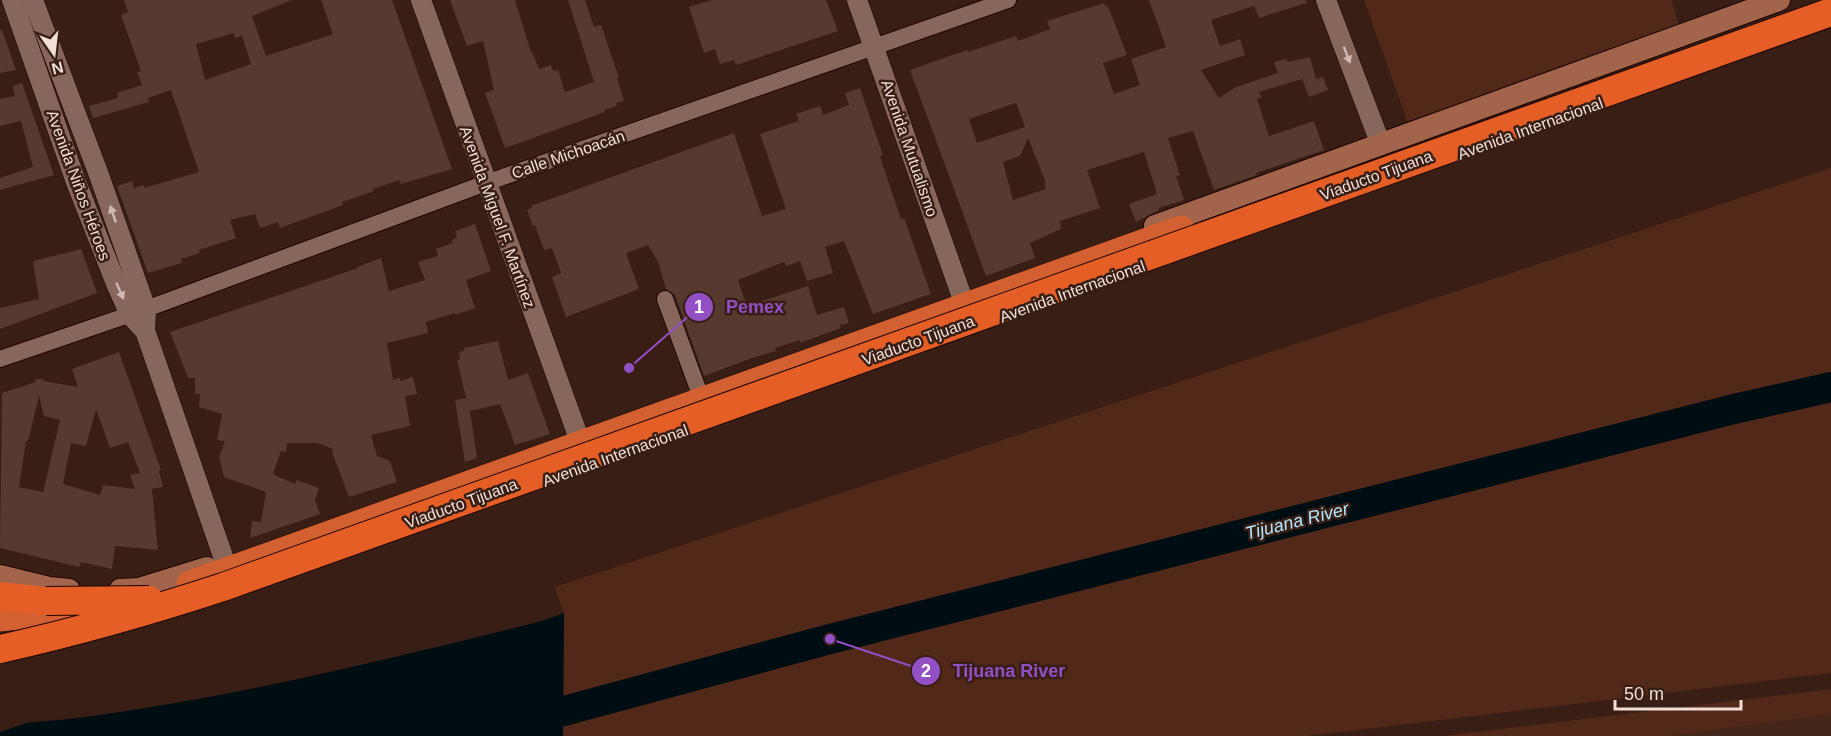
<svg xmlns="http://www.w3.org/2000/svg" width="1831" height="736" font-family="Arial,sans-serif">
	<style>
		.built { fill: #45261a }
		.green { fill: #522919 }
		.water { fill: #000e14 }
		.pier { fill: #381e15 }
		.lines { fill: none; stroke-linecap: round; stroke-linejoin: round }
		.river { stroke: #000e14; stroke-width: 30 }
		.building { fill: #56392f; fill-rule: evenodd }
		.minor-casing { stroke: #1f0702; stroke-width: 18 }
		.tertiary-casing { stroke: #1f0702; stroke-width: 21 }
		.secondary-casing { stroke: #1f0702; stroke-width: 24 }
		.trunk-casing { stroke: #1f0702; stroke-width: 28 }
		.motorway-casing { stroke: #1f0702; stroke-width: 30 }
		.minor { stroke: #87675c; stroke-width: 16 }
		.tertiary { stroke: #87675c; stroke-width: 20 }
		.secondary { stroke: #a3644c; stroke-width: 22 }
		.trunk { stroke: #d26031; stroke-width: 27 }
		.motorway { stroke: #e45e26; stroke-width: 28 }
		.motorway-bridge-casing { stroke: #1f0702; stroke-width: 30; stroke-linecap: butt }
		.motorway-bridge { stroke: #e45e26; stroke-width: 28 }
		.oneway { fill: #d0bab2 }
		.labels { text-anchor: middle; stroke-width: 5; stroke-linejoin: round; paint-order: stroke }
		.street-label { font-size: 16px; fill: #f0ded7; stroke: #381e15 }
		.water-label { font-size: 18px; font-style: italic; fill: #afe7fc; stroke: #381e15 }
		.leader { fill: none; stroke: #9250c4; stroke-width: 2 }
		.callout-dot { fill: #9250c4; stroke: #381e15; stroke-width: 2 }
		.mark-label { font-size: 18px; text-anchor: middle; font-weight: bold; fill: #fff }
		.callout-label { font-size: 18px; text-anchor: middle; font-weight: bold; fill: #9250c4; stroke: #381e15; stroke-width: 5; stroke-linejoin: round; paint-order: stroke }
	</style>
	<rect width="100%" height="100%" fill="#381e15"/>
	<path class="built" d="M1831 714V736H1670Z"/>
	<path class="green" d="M1364 0H1672L1679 27 1408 123Z
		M1831 168V673L1307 736H563L564 613 555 587Z
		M1831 689V714L1670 736H1443Z"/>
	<path class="water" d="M564 613 563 736H0V725C33 722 67 720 100 715 249 694 396 657 542 621Z"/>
	<path class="pier" d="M40 718 0 732V722Z"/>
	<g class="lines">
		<path class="river" d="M450 736 564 711 830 639 1734 409 1831 387"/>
	</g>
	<path class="building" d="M124 0H292L252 16 266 56 333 34 321 0H392L452 169 401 184 399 180 373 189 374 191 342 202 343 205 280 228 278 222 260 228 255 214 230 220 236 238 199 250 200 253 181 259 182 263 148 273 117 186 132 181 134 188 144 185V188L199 172 171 90 148 98 149 102 93 118 89 106 118 98 117 93 142 85 137 72 141 71 121 15 128 12ZM234 33 235 38 242 36 251 64 205 80 196 44Z
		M450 0H515L531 52H532L539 69 551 65 553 71 558 70 565 92 594 82 568 0H585L594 27 601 25 619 78H617L624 101 616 103 617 106 604 110 605 112 505 148 485 93 494 90 483 41 467 46Z
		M712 0H826L838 31 736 65 734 60 720 64 715 49 704 53 689 7Z
		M1149 0H1306V3L1259 18 1254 6 1211 20 1220 46 1240 39 1245 55 1201 70 1219 98 1236 87 1278 73 1274 62 1286 59 1288 62 1310 57 1316 79 1323 77 1328 90 1309 97 1302 79 1259 92 1262 97 1257 99 1269 136 1314 121 1324 150 1256 173 1257 175 1214 190 1193 131 1168 138 1180 175 1176 176 1184 200 1159 208V210L1136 222 1129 204 1157 194 1144 152 1087 170 1100 208 1060 221 1061 229 1030 243 1035 258 986 276 910 70 967 50 968 52 1016 36 1018 41 1050 29 1047 21 1104 3 1106 7 1108 6 1127 55 1103 63 1114 94 1140 85 1131 59 1166 47ZM1016 103 1025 127 977 143 969 119ZM1028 138 1046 183H1044L1046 189 1013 200 1003 162 1020 156Z
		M0 30H2L16 70 0 73Z
		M22 83 54 175 0 190V178L33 167 21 121 0 126V99L15 96 13 86Z
		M860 88 883 155 880 156 889 184 901 219 904 218 931 294 873 314 844 241 825 247 833 273 807 281 800 261 786 266 784 262 738 280 747 306 808 286 817 315 844 307 849 323 840 325 841 328 800 343V340L775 348 776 351 752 358 704 376 675 295 666 289 658 262 648 245 626 253 639 289 566 317 552 277 561 273 552 248 544 250 535 225 533 226 527 210 532 208 531 206 734 133 762 216 786 209 760 134 799 121 796 114 820 106 823 115 849 105 845 93Z
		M475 224 491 271 466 280 475 308 455 315V313L426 322 428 333 387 343 393 380 400 378V381L413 377 417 394 405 396 410 426 371 435 377 456 390 461 397 482 349 497 332 452 333 449 318 443H287L286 452 281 451 273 474 295 484 297 480 319 488 315 500 320 514 250 538 252 521 261 522 266 492 224 477 219 457 225 441 217 440 222 414 199 407 200 394H195V378H188L170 332 358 268 357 267 381 258 389 291 425 280 418 262 438 256 436 249 453 243 452 240 457 237 455 231Z
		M81 249 97 293 0 329V308L39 299 33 261Z
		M498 341 508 380 528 373 550 434 515 445 500 404 470 411 477 458 465 462 455 400 466 398 457 360H460L459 352 464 351V348Z
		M119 352 161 470 159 471 163 487 152 489 158 550 115 546 112 569 81 562 79 567 0 548 2 393 36 382 35 379H43V381L78 387 72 369ZM39 396 44 416 60 420 43 492 19 487 26 441H28ZM96 409 110 448 128 442 140 473 130 475 135 489 103 485 100 495 63 484 71 443 86 446Z"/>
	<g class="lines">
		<defs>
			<path id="minor" d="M665 299 698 389
				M0 359 146 309 486 183 1008 0"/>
			<path id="tertiary" d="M12 0 76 182 117 286 130 315 145 331
				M33 0 99 175 146 309 145 331 149 342 225 562
				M421 0 577 433
				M857 0 962 297
				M1326 0 1381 145"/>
			<path id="secondary" d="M1155 226 1779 0
				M0 576 49 588 69 590
				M120 590 139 589 207 568"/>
			<path id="trunk" d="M190 584 1181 229
				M0 618 76 610"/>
			<path id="motorway" d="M0 596 46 601"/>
		</defs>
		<use href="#minor" class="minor-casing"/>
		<use href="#tertiary" class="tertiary-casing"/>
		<use href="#secondary" class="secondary-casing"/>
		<use href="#trunk" class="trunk-casing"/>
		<use href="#motorway" class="motorway-casing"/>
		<use href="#minor" class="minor"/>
		<use href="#tertiary" class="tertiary"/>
		<use href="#secondary" class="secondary"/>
		<use href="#trunk" class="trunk"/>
		<use href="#motorway" class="motorway"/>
		<defs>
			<path id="motorway-bridge" d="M46 601 149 600
				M0 649C76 632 150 611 223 587L1831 12"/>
		</defs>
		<use href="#motorway-bridge" class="motorway-bridge-casing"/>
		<use href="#motorway-bridge" class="motorway-bridge"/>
	</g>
	<defs><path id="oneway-solid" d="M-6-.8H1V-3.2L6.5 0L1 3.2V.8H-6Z" transform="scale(1.5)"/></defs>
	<g class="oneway">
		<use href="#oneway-solid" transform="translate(1347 55) rotate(69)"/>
		<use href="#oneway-solid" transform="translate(113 214) rotate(-109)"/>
		<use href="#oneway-solid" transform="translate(120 291) rotate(66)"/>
	</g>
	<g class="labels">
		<g class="street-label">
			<text transform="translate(1530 128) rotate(-20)" y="6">Avenida Internacional</text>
			<text transform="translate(910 148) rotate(71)" y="6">Avenida Mutualismo</text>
			<text transform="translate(568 154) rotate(-19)" y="6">Calle Michoacán</text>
			<text transform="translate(1376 175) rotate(-20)" y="6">Viaducto Tijuana</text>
			<text transform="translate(79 185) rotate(70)" y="6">Avenida Niños Héroes</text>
			<text transform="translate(498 217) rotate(70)" y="6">Avenida Miguel F. Martínez</text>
			<text transform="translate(1072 291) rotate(-20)" y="6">Avenida Internacional</text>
			<text transform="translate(918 340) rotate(-20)" y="6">Viaducto Tijuana</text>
			<text transform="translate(615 455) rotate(-20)" y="6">Avenida Internacional</text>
			<text transform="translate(461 503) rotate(-20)" y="6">Viaducto Tijuana</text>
		</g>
		<g class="water-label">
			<text transform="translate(1297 521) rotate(-14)" y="6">Tijuana River</text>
		</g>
	</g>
	<path class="leader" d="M629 368L699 307M830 639L926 671"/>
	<g class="callout-dot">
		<circle cx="629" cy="368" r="6"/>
		<circle cx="830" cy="639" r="6"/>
		<circle cx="699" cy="307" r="15"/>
		<circle cx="926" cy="671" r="15"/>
	</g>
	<g class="mark-label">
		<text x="699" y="313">1</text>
		<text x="926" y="677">2</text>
	</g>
	<g class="callout-label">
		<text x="755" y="313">Pemex</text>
		<text x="1009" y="677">Tijuana River</text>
	</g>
	<g transform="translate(54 54) rotate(166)" stroke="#381e15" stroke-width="4.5" paint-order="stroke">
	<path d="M0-4.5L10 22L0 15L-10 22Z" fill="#f0ded7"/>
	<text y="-9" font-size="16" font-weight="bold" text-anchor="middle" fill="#f0ded7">N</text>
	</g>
	<path d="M1615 700v9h126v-9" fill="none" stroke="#f0ded7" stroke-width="3"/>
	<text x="1624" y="700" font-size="18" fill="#f0ded7" stroke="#381e15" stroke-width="4.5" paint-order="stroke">50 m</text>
</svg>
